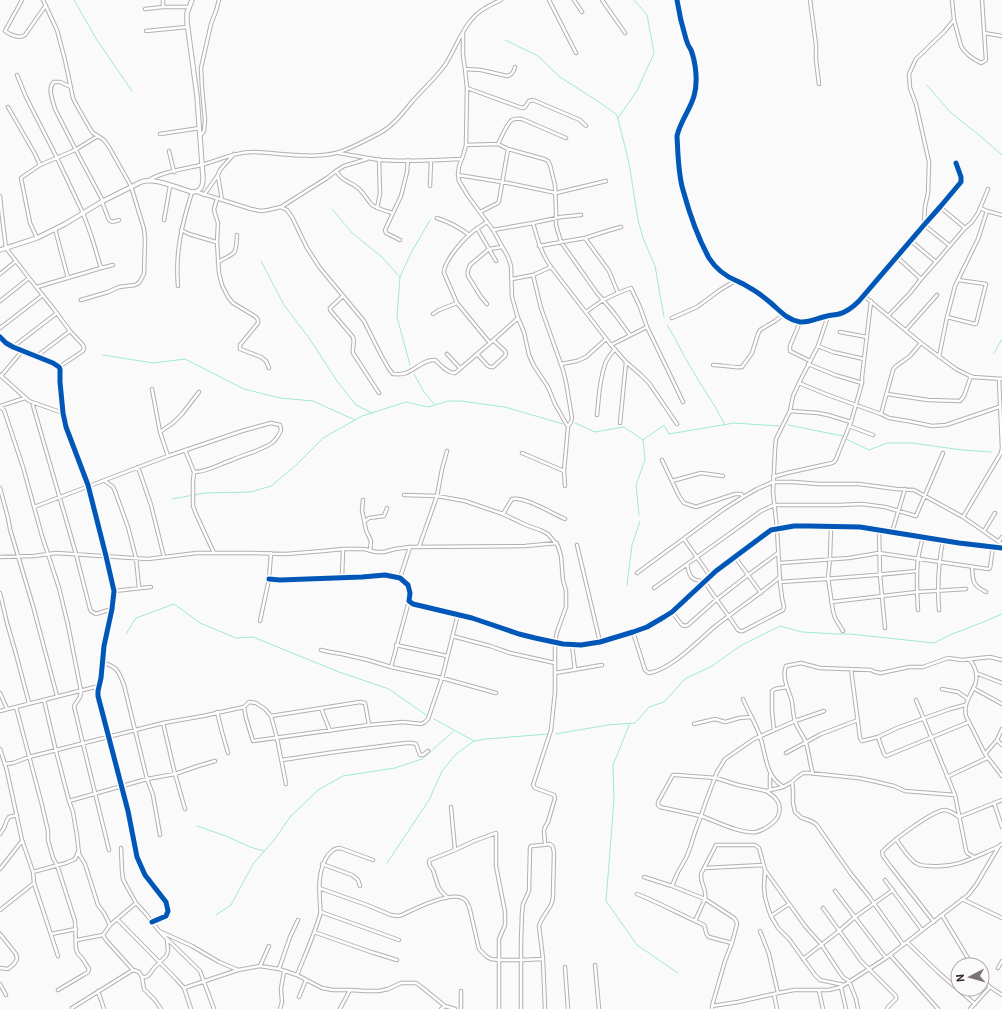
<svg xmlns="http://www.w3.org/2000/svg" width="1002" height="1009" font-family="Roboto,sans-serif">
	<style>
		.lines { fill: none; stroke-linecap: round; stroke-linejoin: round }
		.stream { stroke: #a0eacf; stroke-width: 1 }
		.minor-casing { stroke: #b5afaf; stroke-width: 4.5 }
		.tertiary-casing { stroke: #b5afaf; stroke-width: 5.5 }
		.minor { stroke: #fefefe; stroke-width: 2.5 }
		.tertiary { stroke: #fefefe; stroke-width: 3.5 }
		.cycleway-casing { stroke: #fafafa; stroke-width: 8 }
		.cycleway { stroke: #0057b8; stroke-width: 5 }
	</style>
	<rect width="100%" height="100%" fill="#fafafa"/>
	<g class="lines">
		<path class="stream" d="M74 0 97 40 132 91
			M505 40 538 56 560 77 599 102 617 115 629 163 638 220 643 238 655 266 664 317
			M927 85 950 112 979 135 1002 155
			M618 118 637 91 654 53 647 15 634 0
			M332 209 352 233 382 257 400 277 397 317 410 365
			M261 261 284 305 309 338 337 381 356 405 372 413
			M400 277 411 253 430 220
			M667 325C676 338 681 352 690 366 701 386 715 404 725 425
			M994 353 1002 339
			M103 355 153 363 185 359 244 389 280 398 313 401 355 420
			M414 374 424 392 435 405
			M575 423 595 432 624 427 643 440 664 425 669 434 734 423 779 426
			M788 425 843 436
			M846 439 869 450 887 443H912L962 450 991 452
			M172 499 205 493 251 492 271 486 296 465 323 438 362 416 406 402 428 407 448 401H461L505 407 563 424
			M639 515 636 485 645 460 643 440
			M627 585 632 545 640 521
			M126 634 136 618 174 604 200 623 236 638 253 637 339 672 389 689 426 715
			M434 719 474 741 486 739 548 734
			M630 723 613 765 614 800 606 901 637 945 678 973
			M555 734 608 725 635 723 649 707 664 702 685 679 712 666 740 646 780 626 802 632 836 634H850L934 643 952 634 976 625 1002 614
			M197 826 226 836 250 847 264 851
			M387 863 429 800 442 771 456 754 474 741
			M216 915 231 905 253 864 275 839 290 817 318 790 343 776 395 768 422 759 454 731"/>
		<defs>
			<path id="minor" d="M22 0 5 31C10 35 20 39 25 35L46 5
				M43 0 57 30 65 60 73 98 76 104 89 127 93 133 104 140 109 147 131 186 144 229 145 239 144 274 139 283 135 285 119 287 108 292 81 300
				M163 0V7
				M549 0 576 53
				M574 0 582 12
				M602 0 625 33
				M677 0C679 13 682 26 686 39 687 43 689 47 691 50 696 63 698 83 694 96 690 110 680 122 677 136 678 153 678 173 683 190 689 212 698 238 709 258 716 269 725 276 737 281 741 283 746 285 750 288 758 292 765 298 772 304 781 312 788 320 800 322 808 323 818 318 827 316 830 315 835 315 839 314 847 312 853 307 859 301L924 225 940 207 961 182V177L956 163
				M810 0 816 45V60L819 84
				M952 0 954 20 961 46C965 54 973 59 981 63L983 62 986 60 982 0
				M145 9 163 7H189
				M146 31 187 27
				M463 32V56L465 69 467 88 466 145 463 156 459 166 458 175 459 181 468 196 493 230 508 257 511 266 512 297 518 318 524 332 529 355 534 366 548 387 555 404 568 427 564 471 565 486
				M984 33 1002 36
				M465 69 481 70 507 76C512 75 514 71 515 67
				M17 75 26 97 57 158 83 213 92 238 101 268
				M71 87 60 82H54C47 88 53 101 55 109L79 156 103 201
				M467 88 522 108 525 107 529 101 533 100 580 120 586 126
				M8 107 35 154 40 165
				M160 134 200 128
				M200 136 204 131 205 120 202 88 201 68 211 24 216 11 219 0
				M498 144C501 138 507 123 512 120 515 118 518 119 522 119L566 138
				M466 145 498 144 508 149 544 159 548 161 550 165 555 185 556 210V225L561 242 597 293 614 313 630 335
				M169 151 174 172
				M338 153C352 155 366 158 381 160 407 162 434 160 461 159
				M336 171C344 183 348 180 358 188 364 193 367 200 372 205 378 209 386 211 393 213
				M458 175 508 183 556 193 606 181
				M218 176 222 200
				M149 180C165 171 184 169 201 165 220 160 234 152 254 152 280 153 311 159 336 153 351 149 366 140 380 133 393 126 402 114 411 103 422 90 435 79 445 65 457 47 463 23 482 10 488 6 494 3 501 0
				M430 186 431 160
				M197 192 251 209 261 211 268 210 281 207 287 210 292 217 307 248 320 268 364 321 381 355 389 369 393 374C397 374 401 375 406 373 415 370 424 359 435 360 441 365 447 373 455 373L490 343
				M204 195 218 175 220 170 234 154
				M0 196 2 216 6 248 29 278 53 308 70 331 83 345 84 348 83 351 59 367
				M217 199 214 209 215 214 218 223 217 242 219 273 222 285 228 297 233 303 256 317 258 320V323L240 345V349L261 357 266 361 269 368
				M102 202 109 220 112 222 119 220
				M281 207 327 178 336 171 344 166 367 159
				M377 208 380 194 379 159
				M980 208 987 211 1002 215
				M480 212 498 203 499 201 508 149
				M437 218C449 222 459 227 469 235
				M164 220 170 186
				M487 222C481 226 474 230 469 235 461 242 443 263 444 273L457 303 490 343 518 318
				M533 223 561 217 581 215
				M924 224 925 207 928 193 929 162 916 104 910 88 909 74 916 59 944 32 954 20
				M924 225 950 246
				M477 228 496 261
				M965 228 972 222 978 213 988 189
				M55 229 68 278
				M181 230 189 234 216 242
				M493 230 533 223C538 240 540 251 551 267L611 345 626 362 641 375 649 383 677 424
				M37 238 30 223 21 178 40 165 75 150 98 136
				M585 238 609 271 618 293 603 300 586 312
				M400 240 386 233 385 230 401 196 407 172 408 160
				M911 241 936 262 965 228 940 207
				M539 246 585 238 610 230 621 227
				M218 262C236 252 236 256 237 235
				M0 274 16 261
				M533 275 541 308 563 370 566 382 572 418 571 422 568 426
				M512 279 533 275 551 267
				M921 279 936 262
				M178 286C175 252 182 224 192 192
				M37 287 101 268 113 265
				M618 293 631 288 640 307 647 327 674 383 683 402
				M343 296 330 308V310L353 337C355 343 352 348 353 353L379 393
				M864 296 921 343 956 369 968 375 973 377 1002 379
				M0 301 29 278
				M487 304 481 297 468 276C467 272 468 269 470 265L489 249 502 247
				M433 314 439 310 457 303
				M888 316 910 293 921 279 897 257
				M947 317 975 324H976L986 284 958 280
				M672 318 697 307 720 290 735 281
				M800 322 790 346V351L810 361
				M0 328 43 295
				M906 330 937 295
				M840 332 867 337
				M0 337 6 343 13 347 53 363 59 367 60 369V382L63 413 66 427 88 485 106 556 114 591 112 609 104 646 101 678 98 691V696L128 811 137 857 145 875 166 902 168 911 166 916 152 922
				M611 345 647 327
				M14 346 57 313
				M818 346 833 352 864 359
				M447 354 460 368
				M477 354 488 366 491 367H493L505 356 506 353 505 351 493 340
				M37 356 70 331
				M939 357 947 317 955 286 978 239 987 211
				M561 364 577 361 586 357 606 339
				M808 364 835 375 862 383
				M713 365C723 365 732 368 742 367L752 353 758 334 760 330 775 321 783 315
				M0 375 29 401 63 413
				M1 376 23 350
				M799 383 828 395 881 414 889 418 908 421 932 426 946 425 999 407
				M152 389 160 432 168 456
				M887 394 928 400 960 401 964 396 971 376
				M32 402 76 554 90 609 91 611 96 614 112 609
				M0 406 25 398
				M0 407 4 410 23 467 34 507 42 536 48 554 59 588 68 625 81 691 80 697 74 706 83 744 109 850
				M790 411 818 413 828 415 851 422
				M881 414 893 370 895 367 910 356 921 343
				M597 415C599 398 599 379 606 362 608 357 612 353 615 349
				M620 423 626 362
				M849 426 873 435
				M160 432 173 423 182 414 199 392
				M185 450 194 472 193 481V506L196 514 214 553
				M522 453 564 471
				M662 460 679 496 684 503 696 507 735 494H741L743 497
				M138 467 151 505 164 557
				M773 477 787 473 832 463 834 462 836 459 851 422 862 383V377L871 301
				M105 481 113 487 115 491 128 527 136 558 139 588
				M672 481 701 473 723 476
				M0 488 8 518 10 529 33 606 57 696
				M404 495 437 496 465 501 503 514 526 525 540 530 548 534 558 546 561 556 563 580 566 591V607L557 632 555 642V692L551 730 533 785 535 788 554 795 555 798 548 822 545 827 544 831 545 844
				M363 500 362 510 366 530 371 541 370 551
				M34 507 168 456 242 431 267 424 271 423 280 425 281 430C279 435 277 439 272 443 260 451 245 454 232 460 219 464 208 472 194 472
				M503 514 512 499C525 496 553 514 565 519
				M963 517 1001 453 1002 448 999 379
				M365 521 369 518 384 516 387 508
				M831 527 830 558 828 578 833 611 835 618 843 631
				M879 530 880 575 885 628
				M984 531 995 513
				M892 532 905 489
				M684 539 710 576
				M999 541 1002 537
				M577 545 600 642
				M419 547 437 496 442 469 447 451
				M0 557 34 556 56 553 148 559 197 553H253L286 554 323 551 343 549H364L376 552H384L395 549 410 547 525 546 557 543
				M735 557 761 593
				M780 563 849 558 879 553 988 569 990 568 993 547
				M687 564C689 576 691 581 704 581 715 598 727 613 738 630L740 631H743L783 610 784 607 782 598 780 582 777 529 773 492 775 449 776 439 790 411 793 396 799 383 818 346 828 316
				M972 567C973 581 972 585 986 592
				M637 573 724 509 743 497 757 489 773 482H793L819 484H859L896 489 914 490 963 517 1002 544
				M342 578 343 549
				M400 578 410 547
				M269 579 280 580 362 577 385 575 400 578 408 585 410 593 409 601 413 604 472 618 519 634 535 638 563 644 581 645 600 642 633 632 647 627 664 617 672 612 716 571 771 530 794 526H808L860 527 959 543 1002 548
				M780 582C826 579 871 576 917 571
				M654 588 761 511 774 505H839L862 504 885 507 916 516 943 453
				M114 591 151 587
				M0 593 7 623 16 654 29 703
				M831 602 917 592 966 589
				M918 610C917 593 916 576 918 559 919 552 921 545 923 537
				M939 610C937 584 938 565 943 540
				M672 612 682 625 685 626 688 625 716 600 748 575 778 553
				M260 621 269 579 271 553
				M633 632 645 670 649 673C673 669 699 639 718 624 739 608 760 594 780 577
				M452 636 490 646 510 653 555 663
				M396 645 447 656
				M572 645 575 670
				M321 650 330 652 342 654 368 660 391 667 442 678 496 693
				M970 660C973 664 976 669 976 674 979 689 962 698 966 716L985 754 1002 776
				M103 663C117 666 119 672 124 685L147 779 153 795 160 835
				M391 667 409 601
				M851 669 860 738 862 741 878 737 897 728 950 709 965 705
				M555 673 602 665
				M976 673 1002 683
				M973 688 1002 704
				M942 689 958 692 968 699
				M0 693 7 709
				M743 699C748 711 756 724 760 736 766 754 765 775 782 786
				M44 700 56 751 69 801 73 812 77 836 79 854 85 864 98 905 104 913 110 925 136 903
				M916 700 955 795 966 850 967 853 974 857
				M16 707 42 805 48 831V840L53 858 57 865 75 921 76 949 78 954 82 958 89 969 88 972 85 974 58 990
				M244 707 246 718 253 741 369 725 403 722 421 724 425 722 428 719 442 678 458 614
				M321 708 330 731
				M0 711 99 686
				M217 712 222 732 228 753
				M271 716 360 702 365 703 366 708 369 725
				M163 723 175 774 185 809
				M694 724 715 719 725 722 729 721 739 718 751 717
				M774 730 772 711V691L775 689 787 687
				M878 737 884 754 886 756 969 722
				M997 740 1002 745
				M0 749 7 771 22 840 33 872 34 883 58 956
				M786 753 821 734 858 720
				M985 754 997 740 1002 729
				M282 760 335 752 406 743H412L416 744 420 755H423L428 751
				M5 764 13 763 29 757 163 723 203 716 244 707 249 702 256 703 265 709 271 716 277 738 286 784
				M813 774C810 764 809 753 806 743 804 736 797 729 795 721 793 715 793 709 792 702 790 692 781 678 786 666L801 663 820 668 871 670 875 672 881 673 909 667H923L948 658 962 660 990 657 1002 660
				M947 777 987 758
				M792 782 793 790V803L795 812 802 818 811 821 816 824 851 874 868 895 903 944
				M770 790V775
				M766 791C774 796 782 802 779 813 778 819 774 822 770 825 766 828 761 831 756 832 740 834 716 821 701 816L705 804 717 772 725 759 754 739 795 721 824 711
				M69 801 147 779 175 774 198 766 215 761
				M994 803 1002 827
				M451 807 455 850
				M0 834 4 828 7 820 9 817 17 815
				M896 839C901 846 909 859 916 863 920 866 926 866 931 866 958 868 974 857 998 847
				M121 848 122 871 123 879 126 885 136 903 146 914 159 931 192 946 219 962 238 970 260 966 279 969 297 975 322 988 333 990H350L366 991H379L388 989 401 983H416L419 985 445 1006 455 1009
				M322 864 352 875 358 880 360 886
				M705 868 763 865
				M0 869 22 841
				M765 870 805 926 821 944 838 970 843 977 849 981 856 999 858 1009
				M33 872 66 863 73 860 75 859 78 852
				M644 877 672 886 705 899 695 921
				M885 880 922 930
				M672 886 678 872 686 858 690 848 696 829 701 816 660 807 658 805V802L673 775H676L716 778 738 785 766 791 783 787 792 782 796 778 803 773H809L858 778 873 781 894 786 905 791 955 795
				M319 888 367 905 391 915 398 916 402 915C414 909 452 890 464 899 467 901 469 906 470 910L479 949 487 957 491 959 499 960H521L543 959
				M835 891 886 958
				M637 894C660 903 681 915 704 925 706 929 705 934 709 937L732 943
				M447 897 441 891 438 886 433 870 430 866 429 862 430 860 455 850 474 841 496 833V866L505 912V925L499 939V1009
				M962 899 1002 918
				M823 908 861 961 896 996V999L888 1007 887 1009
				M0 910 34 883
				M321 912 399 940
				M942 915 972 965
				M771 916 789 904
				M117 919 177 980 184 988 191 1009
				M934 922 891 867 883 856 882 852C891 842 933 810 945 810 950 811 955 814 959 817L1002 800
				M110 925 103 935 106 940 133 970 139 972 142 977 144 989 154 999 161 1009
				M760 931 769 954 778 993
				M314 932 371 952 397 960
				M161 933 200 971 214 1009
				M0 934 16 954 17 959 14 964 8 969 0 968
				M51 934 76 929
				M77 940 103 935
				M907 942 939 973 975 1004
				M890 955 938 1009
				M803 959 839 931 855 917 893 890
				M595 965 599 1009
				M260 966 269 946
				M565 967 568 1009
				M998 968 1002 961
				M279 969 290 937 298 920
				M297 975C305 955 314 935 320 915 321 911 320 907 320 903 319 886 318 870 328 855 332 851 334 848 340 848L373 860
				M142 977H146L149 975 154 968 166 956 168 951 167 940
				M982 980 990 987 1002 995
				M0 984 6 995
				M841 987 846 1009
				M184 988 238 970
				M98 991 104 1009
				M461 991V1009
				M819 991 823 1009
				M774 994 777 1009
				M299 997 306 980
				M712 1006 725 961 732 943 737 924 736 921 734 918 705 899C707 888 700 884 701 874L716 845H755L759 848 765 870 764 887 765 897 768 908 771 916 778 928 789 939 815 975 820 980 844 985
				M72 1008 133 970
				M280 1009 282 1002 281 989 284 971
				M340 1009 342 1005 350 990
				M441 1009 445 1006
				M521 1009V942L522 913 523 904 529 891 530 848 531 846H533L550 844 553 847 554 853 553 895C553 900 552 904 549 908 545 915 541 919 539 926L543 959 545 1009
				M712 1009V1006L738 1002 778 993 794 990H829L841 987 886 958 942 915 968 895 976 885 999 846 1002 844
				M970 1009 990 987"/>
			<path id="tertiary" d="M0 250 37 238 65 224 103 201 141 182C155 177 177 188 192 192 201 192 203 186 203 178L197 96 187 22V13L192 0"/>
		</defs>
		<use href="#minor" class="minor-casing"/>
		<use href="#tertiary" class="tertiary-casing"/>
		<use href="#minor" class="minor"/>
		<use href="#tertiary" class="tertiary"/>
		<defs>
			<path id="cycleway" d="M677 0C679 13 682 26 686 39 687 43 689 47 691 50 696 63 698 83 694 96 690 110 680 122 677 136 678 153 678 173 683 190 689 212 698 238 709 258 716 269 725 276 737 281 741 283 746 285 750 288 758 292 765 298 772 304 781 312 788 320 800 322 808 323 818 318 827 316 830 315 835 315 839 314 847 312 853 307 859 301L924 225 940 207 961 182V177L956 163
				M0 337 6 343 13 347 53 363 59 367 60 369V382L63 413 66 427 88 485 106 556 114 591 112 609 104 646 101 678 98 691V696L128 811 137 857 145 875 166 902 168 911 166 916 152 922
				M269 579 280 580 362 577 385 575 400 578 408 585 410 593 409 601 413 604 472 618 519 634 535 638 563 644 581 645 600 642 633 632 647 627 664 617 672 612 716 571 771 530 794 526H808L860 527 959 543 1002 548"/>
		</defs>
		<use href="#cycleway" class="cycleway-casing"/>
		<use href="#cycleway" class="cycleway"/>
	</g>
	<g transform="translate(970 977) rotate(264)"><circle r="19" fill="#fafafa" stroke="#aca6a6"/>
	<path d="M0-3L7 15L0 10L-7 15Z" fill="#7b7272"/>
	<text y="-6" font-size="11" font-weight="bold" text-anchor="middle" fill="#372828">N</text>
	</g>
</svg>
